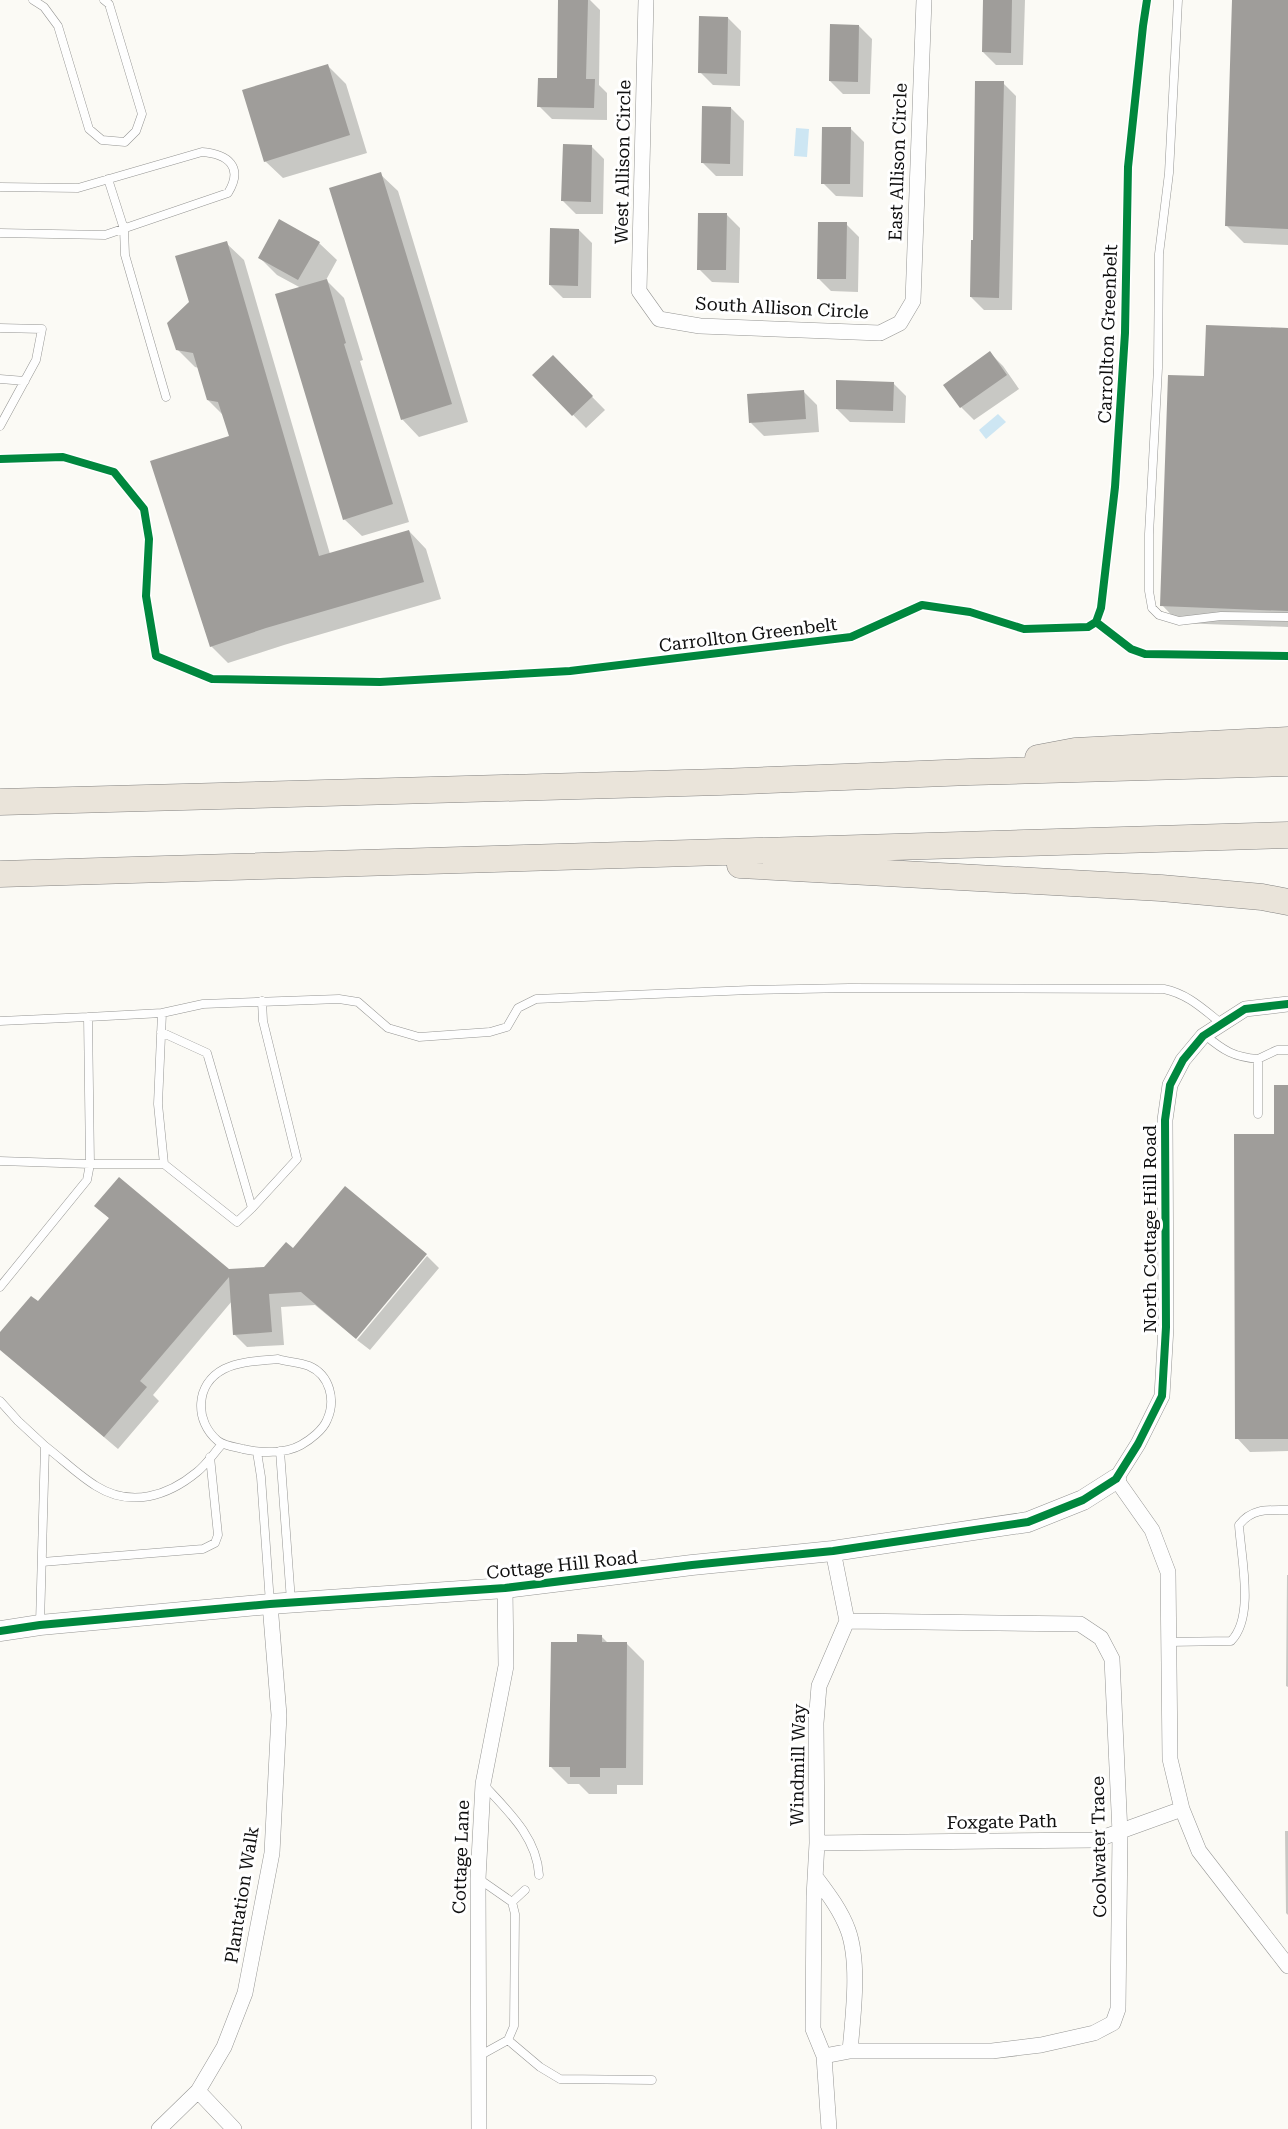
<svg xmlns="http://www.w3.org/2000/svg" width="1288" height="2129" font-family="'Roboto Serif',serif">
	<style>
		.water { fill: #cde6f3 }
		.shadow { fill: #0003 }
		.building { fill: #9f9d9a }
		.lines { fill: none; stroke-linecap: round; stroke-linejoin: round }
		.service-casing { stroke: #959593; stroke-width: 9 }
		.minor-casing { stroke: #959593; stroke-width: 16 }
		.tertiary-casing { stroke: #959593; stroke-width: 21 }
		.trunk-casing { stroke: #838280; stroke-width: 27 }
		.service { stroke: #fefefe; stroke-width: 8 }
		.minor { stroke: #fefefe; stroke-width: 15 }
		.tertiary { stroke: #fefefe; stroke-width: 20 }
		.trunk { stroke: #eae4da; stroke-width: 26 }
		.cycleway-casing { stroke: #fff; stroke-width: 11 }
		.cycleway { stroke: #00873e; stroke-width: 8 }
		.labels { text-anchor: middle; stroke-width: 6; stroke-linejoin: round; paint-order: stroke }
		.street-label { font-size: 18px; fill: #0f0f0f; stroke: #fff }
	</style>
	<rect width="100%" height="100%" fill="#fbfaf5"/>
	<path class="water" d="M796 128 809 129 807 157 794 156Z
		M998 414 1006 422 986 439 979 430Z"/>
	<path class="shadow" d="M560 0H590L600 10 599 85 607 93V120L552 119 539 106 558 80Z
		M984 0H1025L1023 65H996L983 52Z
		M1234 0H1288V245L1244 243 1227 226Z
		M728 18 741 31 740 86 713 85 700 72Z
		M859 26 872 39 870 94H843L830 81Z
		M328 66 346 84 367 153 283 178 265 161Z
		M1003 83 1016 96 1012 310H984L971 297 974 242Z
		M731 108 744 121 743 176H716L703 163Z
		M851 129 864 142 863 197 836 196 823 183Z
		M591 146 604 159 603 214H576L563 201Z
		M380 174 398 191 468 422 419 437 402 419Z
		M727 215 740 228 739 283 712 282 699 269Z
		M846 224 859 237 858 292 831 291 818 278Z
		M579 230 592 243 591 298H563L550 285Z
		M226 243 244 260 330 554 409 531 426 549 441 599 284 645 228 663 211 646 231 437 223 415 208 400 199 368 195 367 177 349 191 303Z
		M319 243 337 260 326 280 344 298 363 360 360 361 409 522 362 536 344 519 301 288 277 275 260 258Z
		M1288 330V627L1179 623 1162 605 1206 378Z
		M990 353 1003 366 1019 389 974 420 961 407 945 385Z
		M553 357 605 410 586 428 534 375Z
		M893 383 906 396 905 423 850 422 837 409Z
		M804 392 817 405 819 432 764 436 751 423Z
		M1288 1086V1451L1250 1452 1237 1438 1276 1135Z
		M97 1206 228 1271 265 1268 286 1244 355 1338 315 1305 281 1307 284 1345 247 1347 234 1334 232 1301 153 1395 159 1401 118 1449 0 1349V1335L38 1303 110 1219Z
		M427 1256 439 1268 370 1350 357 1340Z
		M1287 1575H1288V1687L1286 1686Z
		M601 1636 608 1643 627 1644 644 1661 643 1785H617V1794H589L579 1784H568L551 1767 578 1644Z
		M1285 1831H1288V1915L1286 1913Z"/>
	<path class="building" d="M558 0H588L586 79H595L594 108 537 107 538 78H557Z
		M983 0H1012L1011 53 982 52Z
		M1232 0H1288V229L1225 226Z
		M699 16 728 17 727 74 698 73Z
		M830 24 859 25 858 82 829 81Z
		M328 64 350 135 264 162 242 90Z
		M975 81H1004L999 298 970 297 971 240H973Z
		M702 106 731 107 730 164 701 163Z
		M822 127H851L850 184H821Z
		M563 144 592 145 591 202 561 201Z
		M381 172 452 404 401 420 329 188Z
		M698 213H727L726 270H697Z
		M279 219 320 242 298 280 258 258Z
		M818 222H847L846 279H817Z
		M550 228 579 229 578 286 549 285Z
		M227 241 319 556 409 530 424 582 266 628 210 647 150 461 229 436 218 402 207 400 193 353 176 350 167 323 189 302 175 256Z
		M327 279 346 343 344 344 393 504 343 520 275 294Z
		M1206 325 1288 328V611L1160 606 1168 375 1204 376Z
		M990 351 1007 375 960 408 943 385Z
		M553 355 593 396 572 416 532 375Z
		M836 380 894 382 893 411 836 409Z
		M804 390 806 419 749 423 747 394Z
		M1274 1085H1288V1439H1235L1234 1134H1274Z
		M119 1177 229 1269 264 1267 286 1242 293 1248 345 1186 427 1254 356 1339 301 1292 269 1294 272 1332 233 1335 229 1277 140 1381 147 1387 104 1437 0 1350V1332L31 1296 38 1301 109 1218 94 1206Z
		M577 1634 602 1635V1642H627L626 1768H600V1777H570V1767H549L551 1642H577Z"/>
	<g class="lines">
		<defs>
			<path id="service" d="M33 0 44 7 58 26 89 129 102 140 125 142 136 131 142 114 109 4 104 0
				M1178 0 1169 173 1159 254 1158 368 1149 534V591L1152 608 1159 615 1179 621 1221 616 1288 617
				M108 179 124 229 125 255 166 397
				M0 187 78 188 202 152C228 154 244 167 228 193L105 235 0 233
				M0 328 42 329 36 360 0 426
				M0 379 25 381
				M88 1017 162 1013
				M0 1021 88 1017 90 1164 87 1180 0 1287
				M161 1032 207 1053 252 1208 297 1159 263 1021 262 1001
				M1205 1035C1224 1051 1234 1057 1258 1059V1114
				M1258 1059 1277 1050H1288
				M0 1161 90 1164H164L237 1222 252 1208
				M164 1164 158 1104 162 1013 203 1004 339 999 358 1002 388 1028 419 1037 490 1032 507 1027 518 1008 536 999 750 990 849 988 1164 989C1188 994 1203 1009 1222 1024
				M278 1359C287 1362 299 1362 309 1366 330 1375 336 1400 327 1420 323 1430 310 1440 301 1445 285 1454 261 1453 243 1449 235 1447 225 1446 218 1441 194 1421 195 1384 224 1369 240 1361 260 1361 278 1359Z
				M0 1401 18 1421 45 1446 40 1623
				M45 1446C62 1459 78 1475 96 1486 131 1508 168 1496 197 1472 207 1464 214 1453 222 1444
				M280 1451 291 1601
				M257 1452 261 1477 270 1603
				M42 1562 203 1549 215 1543 218 1535 210 1457
				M1168 1642 1231 1641C1255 1617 1241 1558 1239 1525 1252 1508 1268 1510 1288 1510
				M483 1784C507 1810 537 1837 539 1875
				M512 1902 525 1890
				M508 2040 540 2067 560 2079 652 2080
				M479 2056 508 2040 514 2026 515 1914 512 1902 479 1879"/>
			<path id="minor" d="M646 0 639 291 659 319 700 326 880 333 900 323 913 301 924 0
				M1288 1004 1245 1009 1203 1036 1183 1060 1170 1085 1165 1120 1166 1327 1162 1396 1138 1444 1116 1479 1152 1530 1168 1572 1170 1759 1182 1809 1199 1851 1288 1966
				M817 1843 1096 1840 1182 1809
				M817 1879C829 1895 841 1911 848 1930 860 1963 853 2016 850 2051
				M824 2056 850 2051H992L1041 2045 1094 2033 1113 2023 1118 2009 1120 1833 1112 1659 1101 1638 1080 1624 847 1621
				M198 2091 234 2129
				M159 2129 198 2091 224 2047 245 1993 272 1853 279 1715 270 1604
				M479 2129 478 1879 483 1784 506 1666 505 1588
				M829 2129 824 2056 813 2029 814 1897 817 1843 816 1723 819 1686 847 1621 833 1551"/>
			<path id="tertiary" d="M0 1631 40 1625 270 1604 505 1588 692 1565 833 1551 1028 1522 1083 1500 1116 1479"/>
			<path id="trunk" d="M1038 758 1075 751 1288 740
				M0 802 720 782 970 772 1288 763
				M740 865 1161 888 1262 897 1288 902
				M0 874 1288 835"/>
		</defs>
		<use href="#service" class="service-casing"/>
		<use href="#minor" class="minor-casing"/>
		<use href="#tertiary" class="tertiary-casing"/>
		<use href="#trunk" class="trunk-casing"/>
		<use href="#service" class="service"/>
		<use href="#minor" class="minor"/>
		<use href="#tertiary" class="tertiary"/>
		<use href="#trunk" class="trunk"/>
		<defs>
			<path id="cycleway" d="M0 459 63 457 114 472 144 509 149 539 146 596 156 656 212 679 380 682 570 671 851 637 922 605 970 612 1024 629 1088 627 1096 622 1101 608 1115 487 1125 333 1128 167 1143 26 1147 0
				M1096 622 1131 649 1145 654 1288 656
				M0 1631 40 1625 270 1604 505 1588 692 1565 833 1551 1028 1522 1083 1500 1116 1479 1138 1444 1162 1396 1166 1327 1165 1120 1170 1085 1183 1060 1203 1036 1245 1009 1288 1004"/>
		</defs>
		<use href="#cycleway" class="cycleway-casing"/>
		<use href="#cycleway" class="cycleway"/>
	</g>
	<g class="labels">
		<g class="street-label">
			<text transform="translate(623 162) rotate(-89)" y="6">West Allison Circle</text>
			<text transform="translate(898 162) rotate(-88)" y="6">East Allison Circle</text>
			<text transform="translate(782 308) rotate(3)" y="6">South Allison Circle</text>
			<text transform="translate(1108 334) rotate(-88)" y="6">Carrollton Greenbelt</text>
			<text transform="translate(748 635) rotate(-7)" y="6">Carrollton Greenbelt</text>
			<text transform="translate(1150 1229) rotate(-90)" y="6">North Cottage Hill Road</text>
			<text transform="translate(562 1565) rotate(-6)" y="6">Cottage Hill Road</text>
			<text transform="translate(798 1765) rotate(-89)" y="6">Windmill Way</text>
			<text transform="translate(1002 1822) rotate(-1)" y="6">Foxgate Path</text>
			<text transform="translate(1099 1847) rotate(-91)" y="6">Coolwater Trace</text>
			<text transform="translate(461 1857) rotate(-88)" y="6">Cottage Lane</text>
			<text transform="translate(242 1895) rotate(-81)" y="6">Plantation Walk</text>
		</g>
	</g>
</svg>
